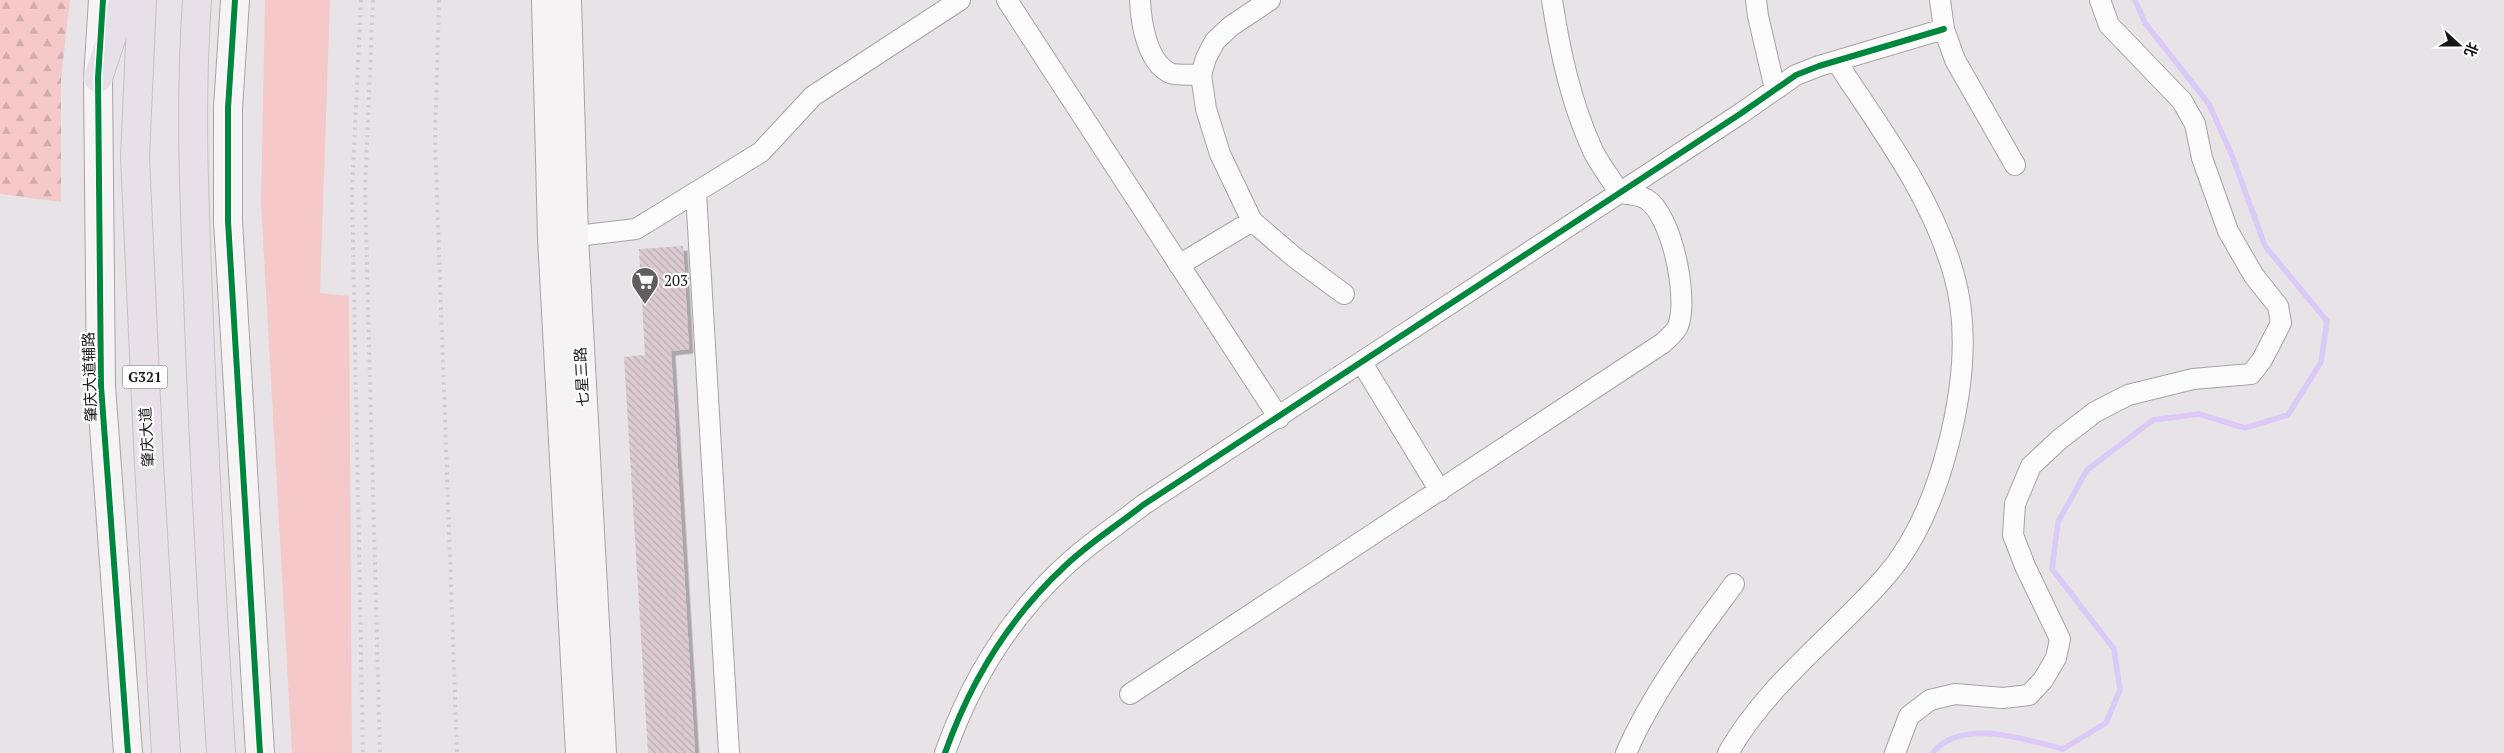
<svg xmlns="http://www.w3.org/2000/svg" width="2504" height="753" font-family="'PT Serif','Noto Sans SC',serif">
	<style>
		.grass { fill: #f5c9c9 }
		.forest { fill: url(#forest-firs) }
		.lines { fill: none; stroke-linecap: round; stroke-linejoin: round }
		.stream { stroke: #dbc9f8; stroke-width: 5.5 }
		.building { fill: url(#building-back-hatch); filter: url(#shadow) }
		.street-casing { stroke: #a6a3a5; stroke-width: 22 }
		.secondary-casing { stroke: #a6a3a5; stroke-width: 30 }
		.highway-casing { stroke: #c4c1c3; stroke-width: 30 }
		.street { stroke: #fcfbfb; stroke-width: 20 }
		.secondary { stroke: #f6f3f5; stroke-width: 28 }
		.highway { stroke: #e7e0e9; stroke-width: 28 }
		.rail { stroke: #cfcecf; stroke-width: 4; stroke-dasharray: 2.5 5; stroke-linecap: butt }
		.cycleway-casing { stroke: #fff; stroke-width: 9 }
		.cycleway { stroke: #00873e; stroke-width: 6 }
		.labels { text-anchor: middle; stroke-width: 4.5; stroke-linejoin: round; paint-order: stroke }
		.shield { fill: #fff; stroke: #5d5b5c; stroke-width: 1 }
		.shield-label { font-size: 14px; font-weight: bold; fill: #171516 }
		.poi-label { font-size: 15px; fill: #171516; stroke: #fff; text-anchor: start }
		.street-label { font-size: 15px; fill: #171516; stroke: #fff }
	</style>
	<defs>
		<pattern id="forest-firs" width="22" height="20" patternUnits="userSpaceOnUse" patternTransform="scale(1.25)"><rect width="22" height="20" fill="#f5c9c9"/><path d="M5 1l3.5 6h-7zM16 11l3.5 6h-7z" fill="#d1acac"/></pattern>
		<pattern id="building-back-hatch" width="6" height="6" patternUnits="userSpaceOnUse" patternTransform="scale(1.25)"><rect width="6" height="6" fill="#dccbd1"/><path d="M-1 5l2 2M0 0l6 6M5-1l2 2" fill="none" stroke="#bcadb3"/></pattern>
		<filter id="shadow"><feDropShadow dx="4.5" dy="4.5" stdDeviation="0" flood-color="#0004"/></filter>
	</defs>
	<rect width="100%" height="100%" fill="#e8e3e6"/>
	<path class="grass" d="M265 0H330L320 293 349 296 352 753H292L261 203Z"/>
	<path class="forest" d="M0 0H70L61 78V202L0 194Z"/>
	<g class="lines">
		<path class="stream" d="M1933 753C1959 717 2028 740 2063 749L2106 723 2120 690 2114 649 2052 569 2058 522 2087 470 2153 420 2199 414 2245 428 2288 415 2321 362 2327 321 2265 246 2233 158 2209 104 2145 23 2135 0"/>
	</g>
	<path class="building" d="M683 246 689 349 671 351 695 753H648L624 357 645 355 639 249Z"/>
	<g class="lines">
		<defs>
			<path id="street" d="M1007 0 1279 418
				M1140 0C1141 23 1147 62 1170 73 1178 76 1192 74 1201 75
				M1270 0 1231 26 1215 41 1206 58 1201 75 1206 109 1220 154 1252 221 1294 257 1344 294
				M1756 0 1758 16 1775 89
				M1940 0 1944 29 1955 60 2015 165
				M696 193 729 753
				M560 238 636 229 761 152 813 96 960 0
				M1179 265 1252 221
				M1362 363 1440 491
				M1130 694 1663 343C1667 339 1676 332 1678 326 1689 299 1672 214 1646 199 1640 195 1628 194 1620 193 1611 179 1600 165 1593 151 1571 103 1560 52 1552 0
				M945 753C970 682 1010 617 1065 566 1089 543 1118 525 1143 505L1740 114 1796 75 1819 66 1944 29
				M1626 753C1653 691 1694 638 1734 584
				M1728 753C1768 683 1834 636 1886 576 1918 539 1936 493 1948 446 1962 392 1970 331 1954 275 1932 196 1880 128 1836 61
				M1895 753 1909 716 1930 700 1955 694 2003 698 2029 695 2043 680 2056 658 2060 639 2025 566 2013 535 2015 504 2031 466 2060 439 2095 412 2128 395 2193 379 2251 374 2262 360 2281 323 2278 306 2254 276 2228 231 2202 158 2195 124 2182 101 2109 25 2100 0"/>
			<path id="secondary" d="M103 0 98 78 101 386 128 753
				M235 0 228 108V221L260 753
				M546 0 552 238 580 753
				M567 0 574 237 602 753"/>
			<path id="highway" d="M142 0 135 157 149 465 166 753
				M197 0C190 99 194 197 198 295 203 448 212 600 221 753
				M98 78 124 0"/>
		</defs>
		<use href="#street" class="street-casing"/>
		<use href="#secondary" class="secondary-casing"/>
		<use href="#highway" class="highway-casing"/>
		<use href="#street" class="street"/>
		<use href="#secondary" class="secondary"/>
		<use href="#highway" class="highway"/>
		<path class="rail" d="M361 0 352 192 363 753
			M373 0 365 192 380 753
			M439 0 435 140 457 753"/>
		<defs>
			<path id="cycleway" d="M103 0 98 78 101 386 128 753
				M235 0 228 108V221L260 753
				M945 753C970 682 1010 617 1065 566 1089 543 1118 525 1143 505L1740 114 1796 75 1819 66 1944 29"/>
		</defs>
		<use href="#cycleway" class="cycleway-casing"/>
		<use href="#cycleway" class="cycleway"/>
	</g>
	<defs>
		<symbol id="supermarket-pin" viewBox="-11 -11 22 30"><path d="M0 17L-7.5 6A9.5 9.5 0 1 1 7.5 6Z" fill="#605d5f" stroke="#fff"/><path d="M-6-5.5h2.5l.6 2H6L4.5 2H-2.5L-4.4-4H-6ZM-1.5 3.2a1.3 1.3 0 1 0 .1 0ZM3 3.2a1.3 1.3 0 1 0 .1 0Z" fill="#fff"/></symbol>
	</defs>
	<g fill-rule="evenodd">
		<use href="#supermarket-pin" x="629" y="265" width="32" height="43"/>
	</g>
	<g class="labels">
		<rect class="shield" x="122.5" y="365.5" width="45" height="23" rx="4"/>
		<g class="shield-label">
			<text x="145" y="382">G321</text>
		</g>
		<g class="poi-label">
			<text x="664" y="286">203</text>
		</g>
		<g class="street-label">
			<text transform="translate(90 377) rotate(-92)" y="5">肇庆大道辅路</text>
			<text transform="translate(582 377) rotate(-93)" y="5">七星三路</text>
			<text transform="translate(147 437) rotate(-93)" y="5">肇庆大道</text>
		</g>
	</g>
	<g transform="translate(2459 45) rotate(111)" stroke="#ffffff" stroke-width="4" paint-order="stroke">
	<path d="M0-4L9 19L0 12L-9 19Z" fill="#171516"/>
	<text y="-8" font-size="14" font-weight="bold" text-anchor="middle" fill="#171516">北</text>
	</g>
</svg>
